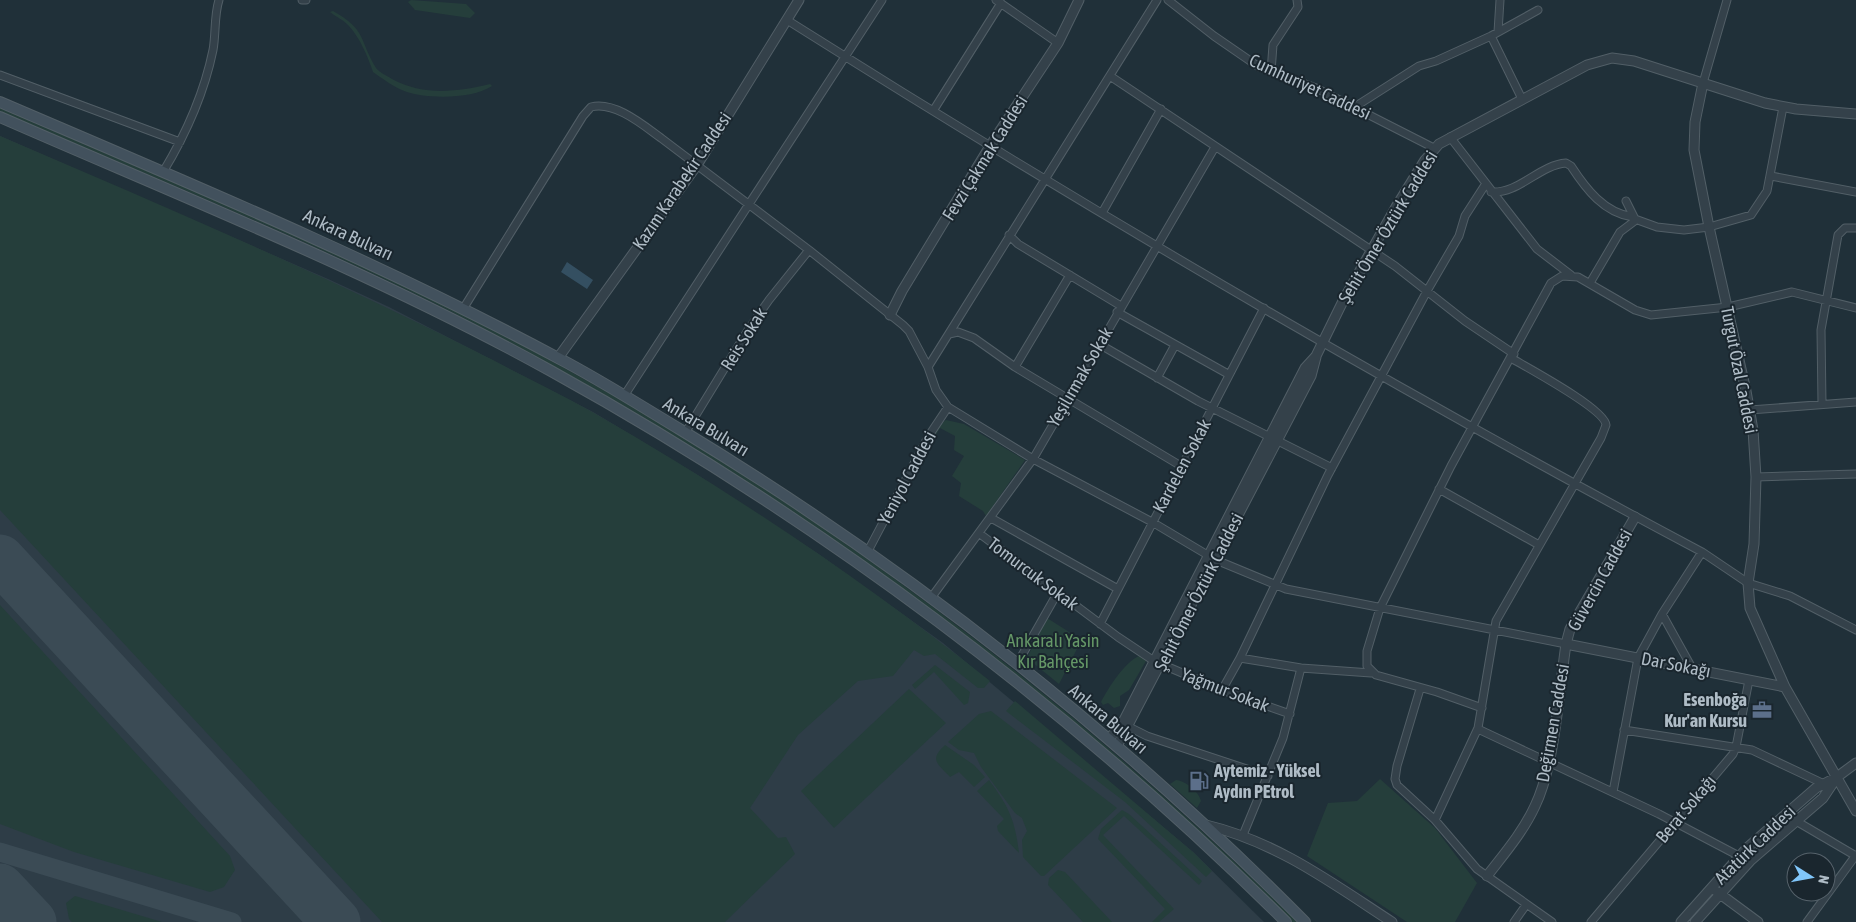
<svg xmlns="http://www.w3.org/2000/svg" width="1856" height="922" font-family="'Asap Condensed',sans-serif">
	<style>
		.airport { fill: #2e3d47 }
		.green { fill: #253e3b }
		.water { fill: #344f61 }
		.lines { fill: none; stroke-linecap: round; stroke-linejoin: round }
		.taxiway { stroke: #3b4b55; stroke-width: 19 }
		.runway { stroke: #3b4b55; stroke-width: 49 }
		.minor-casing { stroke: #525f67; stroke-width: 9 }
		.tertiary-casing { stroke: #525f67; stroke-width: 11 }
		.secondary-casing { stroke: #525f67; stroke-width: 12 }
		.minor { stroke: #34414a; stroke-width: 7 }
		.tertiary { stroke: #34414a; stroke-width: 9 }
		.secondary { stroke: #42515d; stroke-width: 10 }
		.labels { text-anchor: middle; stroke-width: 4; stroke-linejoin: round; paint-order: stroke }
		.street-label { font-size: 18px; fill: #afbcc6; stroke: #1a262e }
		.park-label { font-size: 18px; fill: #659767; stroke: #1a262e }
		.poi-label { font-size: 18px; font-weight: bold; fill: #afbcc6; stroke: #1a262e; text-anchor: end }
	</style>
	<rect width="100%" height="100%" fill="#203039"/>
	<path class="airport" d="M0 136 328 279 389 307 593 412 696 474 817 553 943 643 1193 852 1264 922H0Z"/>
	<path class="green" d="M411 0 466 4 475 13 470 18 415 10 408 2Z
		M333 11C367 30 359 40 376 68 379 72 387 76 392 79 423 96 457 92 490 84L492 86C473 99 428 99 407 92 395 88 383 79 373 72 368 57 360 38 349 26 344 20 336 17 330 12Z
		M0 108C187 189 378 265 557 364 829 513 1076 704 1297 922H1292C1041 673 754 465 438 305 295 234 146 175 0 111Z
		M0 136C166 207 332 278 493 360 526 378 561 394 594 413 732 492 866 582 990 681L984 688H978L935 654 924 656 914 650 893 676 858 681 798 735 750 808 778 838 786 837 795 854 725 922H382L0 510Z
		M946 420 964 424 1025 460 986 516 983 511 959 496 961 483 952 476 964 456 954 450 955 436 940 428 921 461 919 460 939 425Z
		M0 605 230 856 235 870 224 887 210 892 74 852 0 824Z
		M1047 618 1077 637 1074 643 1079 645 1059 684 1027 658Z
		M1139 656 1146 661 1129 690 1120 696V706L1114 708 1108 703 1103 705 1101 702C1109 687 1124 663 1139 656Z
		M935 665 970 692 968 703 964 705 934 672 915 689 912 685Z
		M909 689 946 723 834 828 801 791Z
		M1015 701 1193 852 1212 871 1206 877 1125 802 1006 711Z
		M991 711 1117 808 1044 876H1041L1023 857 1022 840 1027 831 1022 818 1015 813 981 767 974 753 959 750 948 742 979 714Z
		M945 745 974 765 985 777 974 787 959 772 950 777C937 763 929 760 945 745Z
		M1380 779 1435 828 1477 883 1455 922H1407L1307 856 1328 803 1357 801Z
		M989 780C1009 807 1015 820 1019 853L998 831 997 826 1004 819 977 791Z
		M1176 780C1186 781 1199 792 1201 801L1197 808 1170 784Z
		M1122 810 1129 814 1202 881 1199 885 1124 816 1103 835 1174 909 1159 922H1152L1165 909 1098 839 1101 829Z
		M1058 870 1065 872 1112 922H1083L1048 885 1049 878Z
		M75 896 162 922H72L69 919 66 903Z"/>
	<path class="water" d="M567 262 593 280 587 289 561 272Z"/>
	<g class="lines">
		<path class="taxiway" d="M0 852 232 922"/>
		<path class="runway" d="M0 559 336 922
			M0 888 32 922"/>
		<defs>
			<path id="minor" d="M302 0H306
				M996 0 1058 43
				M1168 0 1214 36 1259 67 1316 88 1434 148
				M787 20C1085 208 1391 387 1702 552L1748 583 1790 596 1856 630
				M1498 32 1500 0
				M1491 36 1522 99
				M1271 72 1273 45 1298 7 1297 0
				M0 75 180 142
				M1110 76 1395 266 1465 321 1514 354
				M1703 83 1727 0
				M1353 108 1419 66 1436 61 1491 36 1538 10
				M933 111 1001 3
				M1450 137 1537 249 1571 275
				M163 172C186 134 204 94 213 50 216 34 214 15 219 0
				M1771 176 1856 192
				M1491 192C1519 194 1539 165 1566 163L1571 166C1586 189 1604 213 1633 217
				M1626 201 1635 219 1657 227 1684 230 1709 227 1751 215 1767 191 1783 107
				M1102 213 1161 109
				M1009 235 1018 244 1121 306
				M1590 283 1620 232 1636 220
				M463 309 583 116 591 107C615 101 643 125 661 138L809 250 903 325 909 331 928 367 936 390 948 407 1033 459 1152 522 1216 560 1286 589 1566 644
				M1117 312 1228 374
				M949 334 958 332 974 338 1015 367 1181 466
				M1099 344 1198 401 1332 468
				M928 367 1157 0
				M1015 367 1070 275
				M1157 378 1175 345
				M624 396 882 0
				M1822 404 1821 330 1838 235 1845 228H1856
				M1750 410 1856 402
				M685 433 748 330 769 300 809 250
				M1756 477 1856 474
				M1439 489 1539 545
				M991 518 1118 589
				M980 534 1118 637 1154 661 1222 690 1290 714
				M868 551 928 437 948 407
				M931 598 1033 459 1215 147
				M1662 614 1692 668
				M1100 624 1264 308
				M1240 658 1301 668 1371 673
				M1017 664 1058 592
				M1420 689 1397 766 1395 779 1397 785 1435 820 1477 869 1552 922
				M1222 690 1240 658 1328 475 1427 291 1459 236 1465 216 1485 185
				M1482 708 1437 692 1376 675 1367 666V651L1380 608 1451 466 1551 283 1562 276 1578 277 1635 310 1651 315 1728 307 1792 292 1856 308
				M1129 727 1147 736 1268 776
				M1478 729 1659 814 1739 856
				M1624 730 1752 750 1822 783
				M1613 792 1638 658 1662 614 1702 552
				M1435 820 1478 728 1496 621 1601 438 1606 425C1605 409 1528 368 1511 358
				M1796 821 1856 856
				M1243 835 1283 738 1301 668
				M1514 922 1526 905
				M1591 922 1733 754 1736 747 1749 680
				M1807 922 1856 855"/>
			<path id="tertiary" d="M1703 83 1695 122 1694 150 1709 227 1746 391 1753 430 1756 477 1754 544 1748 583 1750 608 1785 687 1856 811
				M890 315 902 291 990 146 1058 43 1079 0
				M558 358 697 165 799 0
				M1566 644 1785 687
				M1109 739 1123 722 1305 368 1316 356 1344 299 1396 207 1425 160 1439 144 1587 65 1612 58 1634 61 1765 103 1796 109 1856 114
				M1117 746 1311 376 1316 357
				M1206 825C1277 842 1332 883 1392 922
				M1487 876C1504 854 1523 832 1535 806 1555 765 1559 691 1566 644L1570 629 1635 517
				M1716 891 1758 922
				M1681 922 1747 848 1816 788 1837 777 1856 763
				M1695 922 1751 860 1823 798 1837 777"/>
			<path id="secondary" d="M0 102C189 183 379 262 560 359 602 381 641 406 681 430 909 568 1118 733 1305 922
				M0 117C185 198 374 273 551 371 819 519 1069 706 1286 922"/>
		</defs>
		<use href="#minor" class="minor-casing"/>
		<use href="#tertiary" class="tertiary-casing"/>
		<use href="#secondary" class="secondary-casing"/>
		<use href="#minor" class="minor"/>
		<use href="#tertiary" class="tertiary"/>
		<use href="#secondary" class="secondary"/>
	</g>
	<defs>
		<symbol id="office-bare" viewBox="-9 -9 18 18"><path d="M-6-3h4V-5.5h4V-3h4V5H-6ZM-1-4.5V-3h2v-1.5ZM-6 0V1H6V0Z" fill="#5c6f8a" stroke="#1a262e" stroke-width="2.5" paint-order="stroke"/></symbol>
		<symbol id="fuel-bare" viewBox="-9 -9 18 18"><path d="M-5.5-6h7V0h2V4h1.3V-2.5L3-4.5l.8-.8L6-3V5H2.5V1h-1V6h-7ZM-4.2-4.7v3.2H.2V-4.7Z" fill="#5c6f8a" stroke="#1a262e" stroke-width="2.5" paint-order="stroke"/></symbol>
	</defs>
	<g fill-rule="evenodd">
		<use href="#office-bare" x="1748" y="696" width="28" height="28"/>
		<use href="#fuel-bare" x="1185" y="767" width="28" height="28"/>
	</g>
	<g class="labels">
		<g class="street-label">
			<text transform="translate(1310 87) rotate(25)" y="6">Cumhuriyet Caddesi</text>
			<text transform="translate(985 158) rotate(-58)" y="6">Fevzi Çakmak Caddesi</text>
			<text transform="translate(682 181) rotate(-56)" y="6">Kazım Karabekir Caddesi</text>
			<text transform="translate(1388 227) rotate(-59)" y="6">Şehit Ömer Öztürk Caddesi</text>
			<text transform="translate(348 235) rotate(25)" y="6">Ankara Bulvarı</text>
			<text transform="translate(744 339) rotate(-58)" y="6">Reis Sokak</text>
			<text transform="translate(1739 370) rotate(79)" y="6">Turgut Özal Caddesi</text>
			<text transform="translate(1080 377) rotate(-60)" y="6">Yeşilırmak Sokak</text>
			<text transform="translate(706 427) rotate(31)" y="6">Ankara Bulvarı</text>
			<text transform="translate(1182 466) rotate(-62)" y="6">Kardelen Sokak</text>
			<text transform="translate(907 478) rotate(-62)" y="6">Yeniyol Caddesi</text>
			<text transform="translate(1033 574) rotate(37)" y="6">Tomurcuk Sokak</text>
			<text transform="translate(1600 580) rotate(-61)" y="6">Güvercin Caddesi</text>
			<text transform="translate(1199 592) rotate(-63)" y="6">Şehit Ömer Öztürk Caddesi</text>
			<text transform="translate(1676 665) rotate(11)" y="6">Dar Sokağı</text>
			<text transform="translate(1225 690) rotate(21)" y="6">Yağmur Sokak</text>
			<text transform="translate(1108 719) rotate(40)" y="6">Ankara Bulvarı</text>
			<text transform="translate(1553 723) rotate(-80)" y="6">Değirmen Caddesi</text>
			<text transform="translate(1686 809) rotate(-50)" y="6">Berat Sokağı</text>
			<text transform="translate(1755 845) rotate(-44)" y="6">Atatürk Caddesi</text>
		</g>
		<g class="park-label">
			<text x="1053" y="647">Ankaralı Yasin<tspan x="1053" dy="21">Kır Bahçesi</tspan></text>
		</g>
		<g class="poi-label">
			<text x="1747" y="706">Esenboğa<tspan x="1747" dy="21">Kur'an Kursu</tspan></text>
			<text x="1214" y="777" text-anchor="start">Aytemiz - Yüksel<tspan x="1214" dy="21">Aydın PEtrol</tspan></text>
		</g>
	</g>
	<g transform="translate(1811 877) rotate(101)"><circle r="24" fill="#1a262e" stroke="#56626b"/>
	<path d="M0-4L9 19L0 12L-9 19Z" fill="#80c6fa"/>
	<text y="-8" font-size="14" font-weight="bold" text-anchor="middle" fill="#afbcc6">N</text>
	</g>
</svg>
